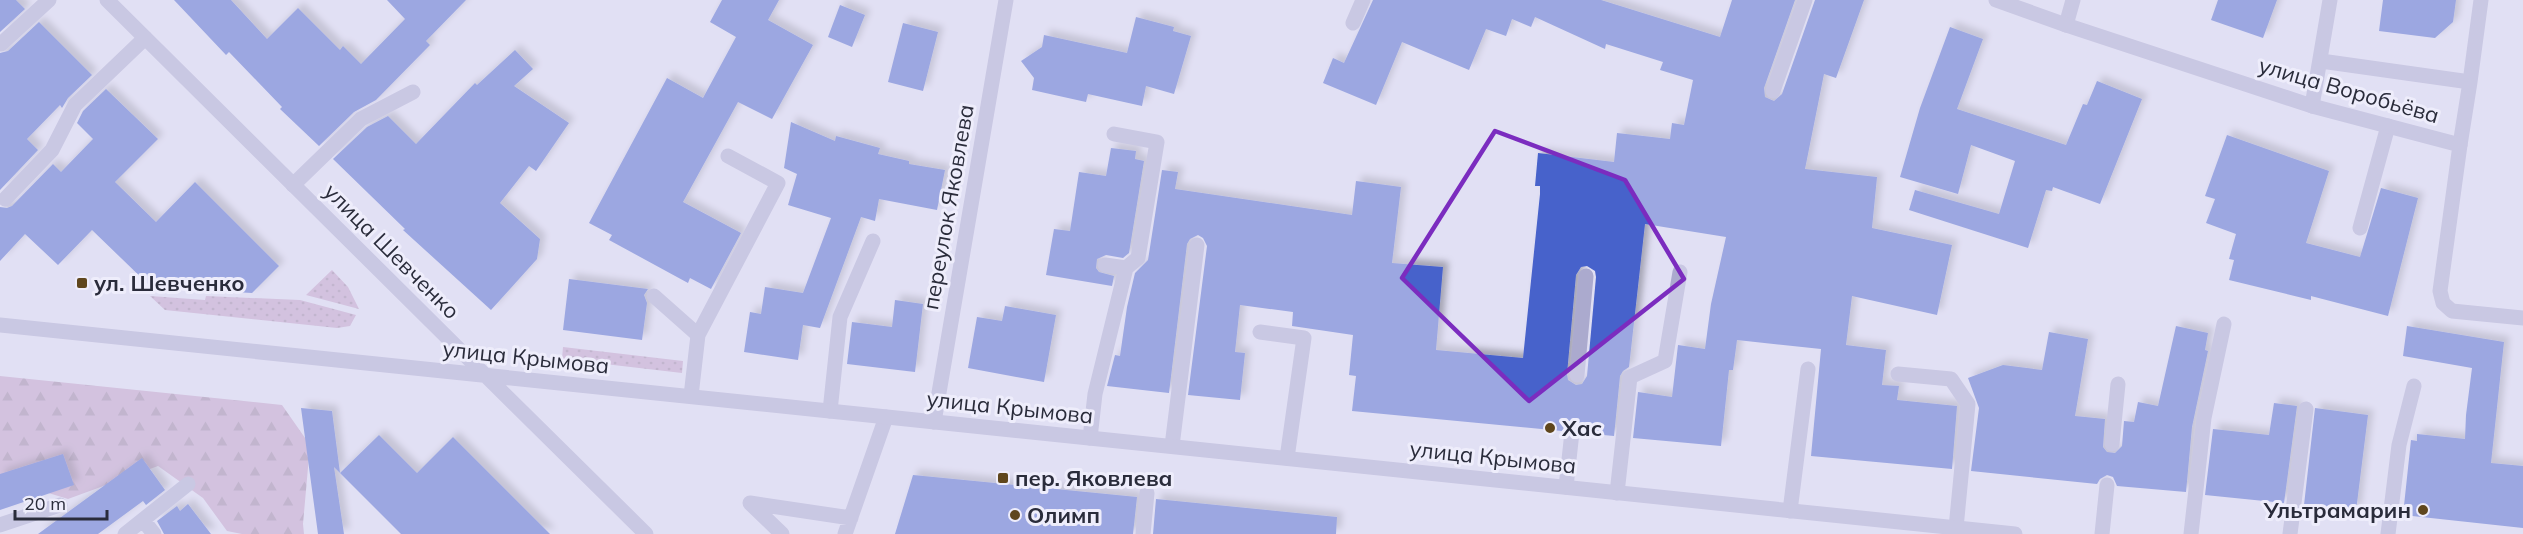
<svg xmlns="http://www.w3.org/2000/svg" width="2523" height="534" font-family="Mulish,sans-serif">
	<style>
		.grass { fill: url(#grass-dots) }
		.forest { fill: url(#forest-firs) }
		.building { fill: #4762cb; fill-rule: evenodd; filter: url(#shadow) }
		.lines { fill: none; stroke-linecap: round; stroke-linejoin: round }
		.service { stroke: #abaace; stroke-width: 15 }
		.minor { stroke: #abaace; stroke-width: 15 }
		.tertiary { stroke: #abaace; stroke-width: 15 }
		.marked { fill: none; stroke: #7b2cbf; stroke-width: 4.5; stroke-linejoin: round }
		.poi-dot { fill: #5f461d; stroke: #eeedfb; stroke-width: 2 }
		.labels { text-anchor: middle; stroke-width: 6; stroke-linejoin: round; paint-order: stroke }
		.street-label { font-size: 22px; fill: #2a2c3b; stroke: #eeedfb }
		.poi-label { font-size: 22px; font-weight: bold; fill: #2a2c3b; stroke: #eeedfb; text-anchor: start }
	</style>
	<defs>
		<pattern id="grass-dots" width="8" height="8" patternUnits="userSpaceOnUse" patternTransform="scale(1.5)"><rect width="8" height="8" fill="#c09ec5"/><path d="M2 2h.1M6 6h.1" fill="none" stroke="#9c81a1" stroke-width="1.8" stroke-linecap="round"/></pattern>
		<pattern id="forest-firs" width="22" height="20" patternUnits="userSpaceOnUse" patternTransform="scale(1.5)"><rect width="22" height="20" fill="#c09ec5"/><path d="M5 1l3.5 6h-7zM16 11l3.5 6h-7z" fill="#9c81a1"/></pattern>
		<filter id="shadow"><feDropShadow dx="5.5" dy="-5.5" stdDeviation="3" flood-color="#0004"/></filter>
	</defs>
	<rect width="100%" height="100%" fill="#e1e0f4"/>
	<path class="grass" d="M332 270 348 287 359 309 306 295Z
		M150 296 205 300 206 296 300 300 356 315 350 326 337 328 165 310Z
		M563 347 683 361 682 373 562 359Z"/>
	<path class="forest" d="M0 376 282 405 310 445 303 524 304 534H242L227 531 203 498 158 466 68 499 16 483 0 481Z"/>
	<path class="building" d="M0 0H16L25 9 0 32Z
		M174 0H231L267 39 298 8 340 50 343 46 361 64 405 19 387 0H466L426 41 430 45 376 100 354 112 319 146 280 109 282 107 229 52 226 55Z
		M722 0H779L768 20 813 45 772 119 738 102 683 202 741 233 711 289 690 278 688 283 609 240 612 235 589 223 667 78 703 98 736 37 710 22Z
		M1373 0H1601L1720 37 1732 0H1795L1764 88 1765 97 1774 101 1782 94 1815 0H1864L1836 78 1824 74 1805 169 1877 177 1872 228 1952 245 1937 315 1852 296 1846 345 1886 350 1882 385 1899 386 1897 400 1957 406 1952 469 1811 456 1821 349 1737 340 1733 370H1729L1721 446 1633 438 1638 392 1672 397 1678 345 1705 349 1711 304 1726 237 1645 224 1629 367 1623 371 1620 376 1614 436 1582 433 1578 425 1572 422 1565 426 1562 431 1352 411 1356 376 1349 375 1353 335 1292 326 1293 312 1240 305 1235 352 1245 353 1240 400 1188 395 1207 246 1203 238 1198 235 1190 239 1187 244 1169 393 1107 386 1115 355 1120 356 1127 307 1135 273 1148 260 1162 170 1178 172 1175 189 1352 215 1356 181 1401 187 1392 263 1443 267 1436 350 1523 358 1540 194V186H1535L1538 153 1614 162 1617 133 1670 139 1672 123 1684 125 1693 80 1660 70 1663 62 1606 44 1605 49 1535 17 1531 27 1512 19 1506 36 1486 29 1469 70 1402 42 1376 105 1323 83 1333 58 1344 63ZM1587 266 1595 271 1596 277 1587 376 1582 384 1576 385 1568 380 1567 374 1576 275 1581 267Z
		M2218 0H2277L2263 38 2211 20Z
		M2383 0H2456L2453 22 2435 38 2379 31Z
		M840 5 865 15 852 47 828 37Z
		M1136 17 1174 27 1173 31 1191 36 1174 94 1146 86 1142 106 1088 94 1086 102 1032 90 1034 78 1021 61 1042 47 1044 35 1127 53Z
		M39 22 92 75 68 98 62 108 60 105 27 139 38 150 0 190V53L8 51Z
		M903 23 938 32 923 91 888 82Z
		M1950 27 1983 39 1957 109 2066 145 2083 104 2087 105 2097 81 2142 99 2100 204 2053 187 2052 191 2046 190 2028 248 1909 210 1915 190 1999 214 2015 161 1971 145 1958 194 1900 177 1920 108Z
		M515 50 533 69 514 86 569 123 536 171 529 166 500 203 540 239 537 259 491 310 403 230 405 229 333 159 367 127 388 116 416 144 475 83 477 85Z
		M106 89 158 139 115 182 156 222 195 182 279 266 252 293 151 287 92 230 58 265 25 234 0 261V207L7 208 12 206 53 164 61 172 93 139 77 123 83 111Z
		M791 122 835 141 836 136 880 148 878 154 909 161V164L945 170 937 210 879 199 875 221 861 217 820 328 803 325 798 360 744 352 750 312 761 314 765 287 803 293 831 218 788 205 797 174 784 168Z
		M2227 135 2329 171 2306 243 2360 257 2381 188 2418 198 2388 316 2311 296V300L2229 280 2234 260 2229 259 2236 234 2206 223 2215 199 2205 196Z
		M1111 148 1136 151 1135 159 1144 161 1129 253 1123 258 1106 255 1097 259 1096 268 1099 272 1114 276 1112 286 1046 275 1054 229 1070 231 1079 172 1106 176Z
		M569 279 648 289 644 295 647 303 642 340 563 330Z
		M895 300 923 304 915 372 847 364 852 322 892 327Z
		M1005 306 1056 315 1044 382 968 368 977 317 1002 321Z
		M2176 326 2208 333 2205 350 2208 351 2192 427 2186 492 2117 486 2113 477 2107 475 2100 479 2097 484 1971 471 1979 408 1968 378 2003 365 2042 370 2049 332 2088 339 2075 416 2105 419 2103 447 2107 452 2115 453 2122 446 2124 421 2134 422 2138 402 2158 406Z
		M2407 326 2504 342 2491 463 2523 466V528L2403 515 2411 440 2417 441V434L2465 439 2466 415 2472 368 2403 356Z
		M2274 403 2297 406 2284 503 2205 495 2213 429 2269 435Z
		M301 408 332 411 340 473 379 435 417 473 453 437 550 534H401L334 467 344 534H318Z
		M2315 408 2368 415 2356 511 2304 505Z
		M63 454 74 485 0 510V474Z
		M142 458 165 490 146 505 143 501 98 534H38Z
		M913 475 1137 497 1133 534H895Z
		M1156 499 1337 517 1336 534H1153Z
		M188 504 211 534H164L157 521 177 506 180 511Z"/>
	<g class="lines">
		<path class="service" d="M1353 23 1363 0
			M2066 25 2073 0
			M1 44 49 0
			M2321 61 2470 82 2481 0
			M1773 91 1805 0
			M2312 106 2330 0
			M1114 134 1157 142 1138 258 1126 268
			M2460 145 2470 82
			M293 185 361 119 413 92
			M5 199 52 150 75 105 145 38
			M2360 228 2388 126
			M654 296 698 335
			M1260 332 1304 338 1287 458
			M1898 374 1951 379 1968 404 1956 528
			M1577 375 1586 276
			M691 396 698 335 778 183 728 156
			M830 411 840 317 873 241
			M1090 438 1095 394 1126 268 1105 265
			M2112 444 2118 384
			M1172 446 1197 245
			M1566 487 1572 432
			M1617 493 1630 377 1665 361 1680 272
			M1790 511 1808 369
			M143 520 154 534
			M0 525 60 505
			M125 534 188 484
			M782 534 750 503 851 518
			M845 534 886 417
			M1143 534 1147 493
			M2102 534 2107 485
			M2191 534 2204 418 2224 324
			M2290 534 2306 409
			M2388 534 2399 445 2414 386"/>
		<path class="minor" d="M107 0 485 375
			M1996 0 2066 25 2312 106 2460 145 2440 291 2443 303 2452 311 2523 318
			M934 422 1006 0"/>
		<path class="tertiary" d="M0 325 2015 534
			M485 375 646 534"/>
	</g>
	<path d="M0 0H2523V534H0ZM1495 131 1625 180 1684 279 1529 401 1402 278Z" fill="#e1e0f4" fill-opacity=".55" fill-rule="evenodd"/>
	<path class="marked" d="M1495 131 1625 180 1684 279 1529 401 1402 278Z"/>
	<g class="poi-dot">
		<rect x="76" y="277" width="12" height="12" rx="3"/>
		<circle cx="1550" cy="428" r="6"/>
		<rect x="997" y="472" width="12" height="12" rx="3"/>
		<circle cx="2423" cy="510" r="6"/>
		<circle cx="1015" cy="515" r="6"/>
	</g>
	<g class="labels">
		<g class="street-label">
			<text transform="translate(2349 90) rotate(16)" y="8">улица Воробьёва</text>
			<text transform="translate(948 207) rotate(-80)" y="8">переулок Яковлева</text>
			<text transform="translate(392 251) rotate(45)" y="8">улица Шевченко</text>
			<text transform="translate(526 357) rotate(6)" y="8">улица Крымова</text>
			<text transform="translate(1010 407) rotate(6)" y="8">улица Крымова</text>
			<text transform="translate(1493 457) rotate(6)" y="8">улица Крымова</text>
		</g>
		<g class="poi-label">
			<text x="94" y="291">ул. Шевченко</text>
			<text x="1562" y="436">Хас</text>
			<text x="1015" y="486">пер. Яковлева</text>
			<text x="2411" y="518" text-anchor="end">Ультрамарин</text>
			<text x="1027" y="523">Олимп</text>
		</g>
	</g>
	<path d="M15 510v9h92v-9" fill="none" stroke="#2a2c3b" stroke-width="3"/>
	<text x="24" y="510" font-size="18" fill="#2a2c3b" stroke="#eeedfb" stroke-width="4.5" paint-order="stroke">20 m</text>
</svg>
